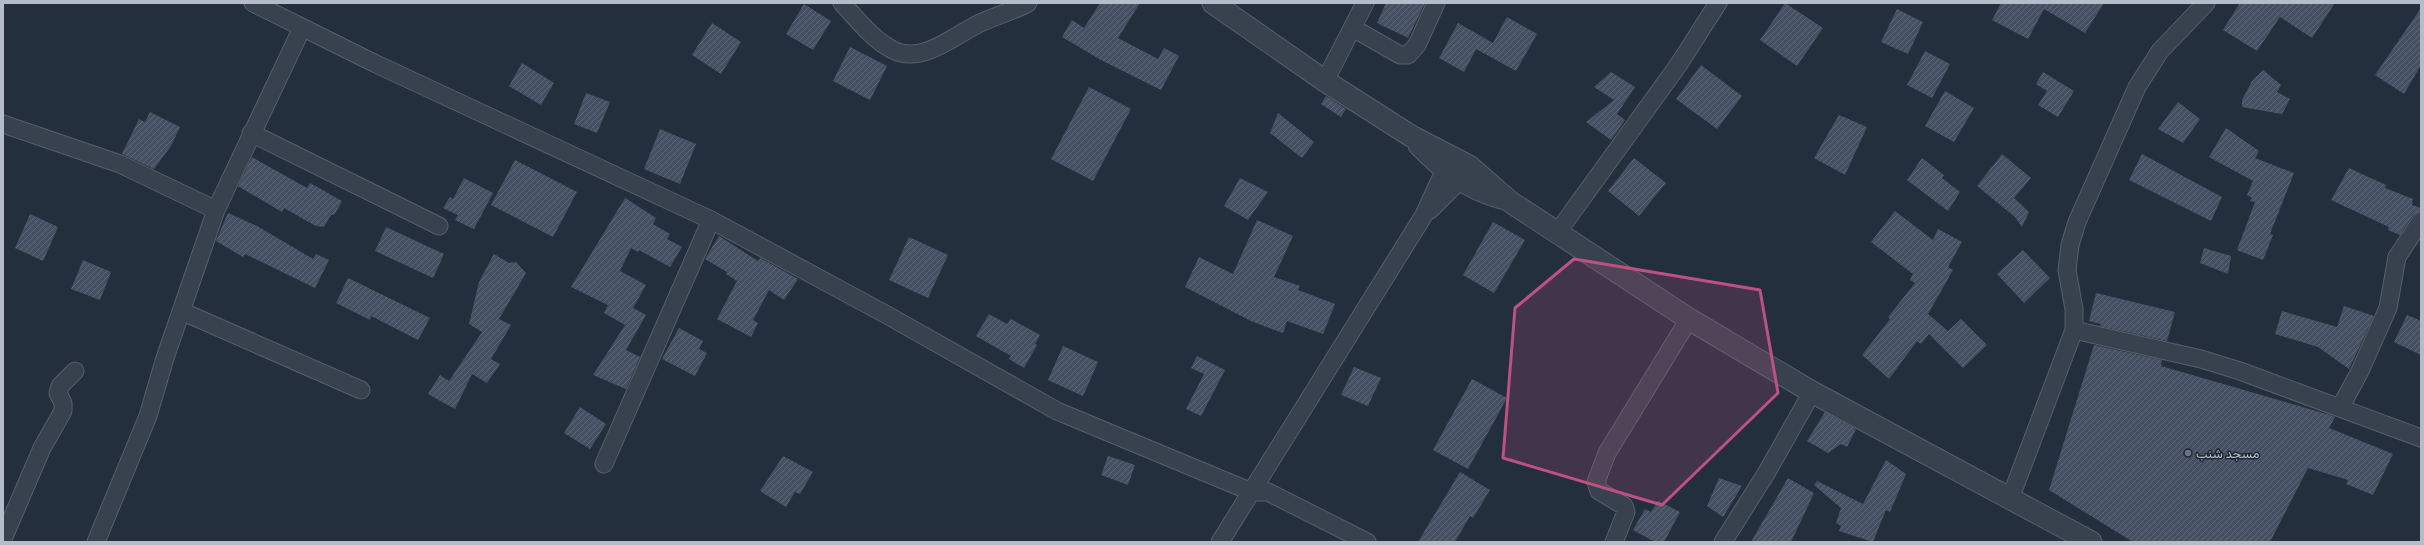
<svg xmlns="http://www.w3.org/2000/svg" width="2424" height="545" font-family="Ubuntu,Vazirmatn,sans-serif">
	<style>
		.building { fill: url(#building-hatch) }
		.lines { fill: none; stroke-linecap: round; stroke-linejoin: round }
		.minor-casing { stroke: #565f6c; stroke-width: 19 }
		.tertiary-casing { stroke: #565f6c; stroke-width: 23 }
		.minor { stroke: #38414e; stroke-width: 17 }
		.tertiary { stroke: #38414e; stroke-width: 21 }
		.marked { fill: #bd5182; fill-opacity: 0.2; stroke: #bd5182; stroke-width: 3; stroke-linejoin: round }
		.worship-dot { fill: #6b7280; stroke: #1d2633; stroke-width: 1.5 }
		.labels { text-anchor: middle; stroke-width: 3; stroke-linejoin: round; paint-order: stroke }
		.poi-label { font-size: 13px; fill: #b4bcc9; stroke: #1d2633; text-anchor: start }
	</style>
	<defs>
		<pattern id="building-hatch" width="6" height="6" patternUnits="userSpaceOnUse"><rect width="6" height="6" fill="#455162"/><path d="M-1 1l2-2M0 6l6-6M5 7l2-2" fill="none" stroke="#5d6877"/></pattern>
	</defs>
	<rect width="100%" height="100%" fill="#242f3e"/>
	<path class="building" d="M1100 3H1140L1118 38 1158 59 1164 48 1179 56 1161 90 1101 60 1062 37 1072 20 1084 28Z
		M1386 3H1425L1408 38 1377 23Z
		M1785 3 1823 28 1797 66 1760 40Z
		M2001 3H2104L2085 33 2044 9 2028 39 1992 20Z
		M2240 3H2335L2312 38 2280 17 2257 51 2223 30Z
		M804 4 831 21 813 50 786 34Z
		M2421 8V65L2404 94 2375 75Z
		M1897 9 1923 22 1908 54 1881 42Z
		M1507 17 1537 34 1516 71 1476 49 1464 72 1439 58 1458 23 1493 43Z
		M712 23 741 42 721 74 692 55Z
		M850 47 887 66 870 100 833 81Z
		M1925 51 1950 64 1932 98 1907 85Z
		M522 63 554 83 541 105 509 86Z
		M1701 65 1742 96 1717 129 1676 99Z
		M2263 70 2281 85 2277 92 2290 99 2282 114 2242 107V100L2252 81Z
		M1611 72 1635 87 1617 114 1625 120 1611 140 1586 122 1614 100 1594 87Z
		M2043 72 2074 91 2058 117 2038 105 2047 91 2036 84Z
		M1089 87 1131 109 1093 181 1051 159Z
		M1945 91 1974 108 1954 142 1925 126Z
		M586 93 610 102 597 133 574 124Z
		M1326 96 1346 109 1341 117 1321 104Z
		M2178 102 2200 119 2183 143 2158 129Z
		M150 112 180 127 171 146 154 169 122 154 139 119 145 122Z
		M1278 113 1314 142 1302 158 1270 133Z
		M1839 115 1867 127 1845 175 1814 158Z
		M2226 128 2259 151 2255 158 2294 173 2270 234 2273 235 2263 260 2237 250 2255 202 2250 201 2252 198 2247 195 2253 181 2209 157Z
		M660 129 696 144 680 184 644 169Z
		M2002 154 2031 178 2014 198 2029 212 2022 227 2015 217 1977 186Z
		M2142 154 2222 197 2211 221 2129 180Z
		M252 157 307 188 310 183 342 201 335 214 331 215 324 227 316 226 284 208 282 212 238 186Z
		M1634 158 1666 183 1639 216 1608 191Z
		M1922 158 1944 175 1942 178 1960 192 1948 211 1907 180Z
		M515 160 577 192 553 237 491 205Z
		M2349 168 2386 185 2385 188 2413 199 2412 205 2421 208V211L2413 215 2400 235 2388 230 2389 227 2331 200Z
		M464 178 493 193 474 229 455 220 458 215 443 208 450 197 453 199Z
		M1240 178 1268 192 1248 220 1224 206Z
		M625 198 656 218 653 224 670 234 667 239 682 247 670 267 639 250 638 252 631 248 620 271 646 285 633 308 646 315 626 350 640 357 626 389 593 375 625 325 604 313 608 305 571 287Z
		M1895 211 1933 240 1938 229 1962 242 1948 267 1953 270 1928 314 1948 331 1961 319 1987 345 1963 368 1929 334 1921 344 1917 341 1889 379 1862 355 1890 319 1888 317 1915 283 1910 280 1913 274 1871 242Z
		M228 213 257 226 313 259 316 254 329 260 315 288 245 254 243 257 216 241Z
		M30 214 58 227 43 261 15 248Z
		M1257 220 1293 236 1274 277 1300 286 1298 290 1335 304 1323 334 1287 321 1283 333 1251 321 1185 287 1199 257 1233 274Z
		M1493 222 1525 240 1494 293 1463 275Z
		M386 227 444 254 433 278 375 251Z
		M719 236 758 261 760 258 798 279 784 300 769 290 753 320 758 323 751 337 717 319 737 281 726 274 727 272 705 259Z
		M909 237 948 255 928 298 889 280Z
		M2204 248 2231 256 2228 274 2200 263Z
		M2023 250 2050 278 2024 303 1997 274Z
		M494 254 509 263 516 262 526 273 499 319 511 325 491 359 500 364 487 383 472 374 455 409 428 394 440 375 449 381 482 332 469 324 479 282Z
		M83 260 111 272 100 300 71 289Z
		M348 278 430 318 418 340 371 316 370 320 336 303Z
		M2096 293 2175 312 2167 341 2100 326 2101 324 2089 321Z
		M2344 306 2374 316 2349 369 2318 347 2275 334 2282 311 2337 327Z
		M989 314 1007 324 1011 319 1040 335 1035 344 1037 345 1024 368 1009 359 1011 356 976 336Z
		M2407 315 2421 321V355L2394 342Z
		M679 328 703 341 699 349 707 353 695 376 662 359Z
		M2094 345 2162 360 2161 366 2330 415 2335 417 2329 428 2393 454 2373 495 2346 484 2348 480 2308 468 2270 542H2133L2049 490Z
		M1063 346 1098 362 1083 396 1048 380Z
		M1197 356 1225 370 1201 416 1186 409 1204 374 1191 368Z
		M1354 367 1381 378 1368 406 1341 395Z
		M1472 379 1507 398 1468 469 1433 450Z
		M580 407 606 424 590 449 564 433Z
		M1825 412 1856 429 1847 447 1841 444 1828 453 1807 441Z
		M783 456 813 472 800 494 795 492 786 507 760 491Z
		M1108 456 1135 465 1128 485 1101 475Z
		M1886 460 1906 474 1890 512 1886 510 1873 542 1839 531 1841 526 1836 523 1841 508 1814 485 1817 481 1863 504Z
		M1460 472 1490 490 1473 518 1470 516 1455 542H1418Z
		M1719 478 1742 486 1723 517 1707 506Z
		M1788 478 1814 493 1791 542H1751Z
		M1658 501 1680 512 1664 542H1655L1633 530 1645 509 1651 512Z"/>
	<g class="lines">
		<defs>
			<path id="minor" d="M253 3 374 63 711 220 887 315 1057 411 1252 492H1268L1367 542
				M842 3C857 19 873 40 893 50 922 65 955 35 980 23 996 16 1013 11 1028 3
				M1353 28 1400 55H1408L1417 45 1436 3
				M1325 81 1365 3
				M3 124 120 164 216 210
				M251 133 439 226
				M1430 210 1459 181 1467 169
				M1557 233 1679 64 1718 3
				M181 311 361 390
				M2074 330 2201 359 2240 371 2421 438
				M2340 408 2360 371 2388 308 2397 257 2421 221
				M604 464 711 220
				M2010 499 2074 330V309L2067 270 2070 245 2077 222 2137 87 2160 51 2206 3
				M3 539 42 448 63 411V403L58 393 60 386 75 371
				M96 542 148 416 165 358 216 210 302 28
				M1220 542 1424 215 1439 182 1453 160
				M1614 542 1626 512 1624 506 1599 491 1596 482 1607 453 1689 319
				M1723 542 1767 472 1812 392"/>
			<path id="tertiary" d="M1213 3 1325 81 1411 136 1469 166 1509 201 1689 319 1812 392 2091 542
				M1419 145C1444 171 1467 188 1501 198"/>
		</defs>
		<use href="#minor" class="minor-casing"/>
		<use href="#tertiary" class="tertiary-casing"/>
		<use href="#minor" class="minor"/>
		<use href="#tertiary" class="tertiary"/>
	</g>
	<path class="marked" d="M1574 259 1760 290 1778 393 1662 505 1503 458 1515 308Z"/>
	<circle class="worship-dot" cx="2188" cy="453" r="4"/>
	<g class="labels">
		<g class="poi-label">
			<text x="2196" y="458">مسجد شنب</text>
		</g>
	</g>
	<rect width="2424" height="545" fill="none" stroke="#b4bcc9" stroke-width="8"/>
</svg>
